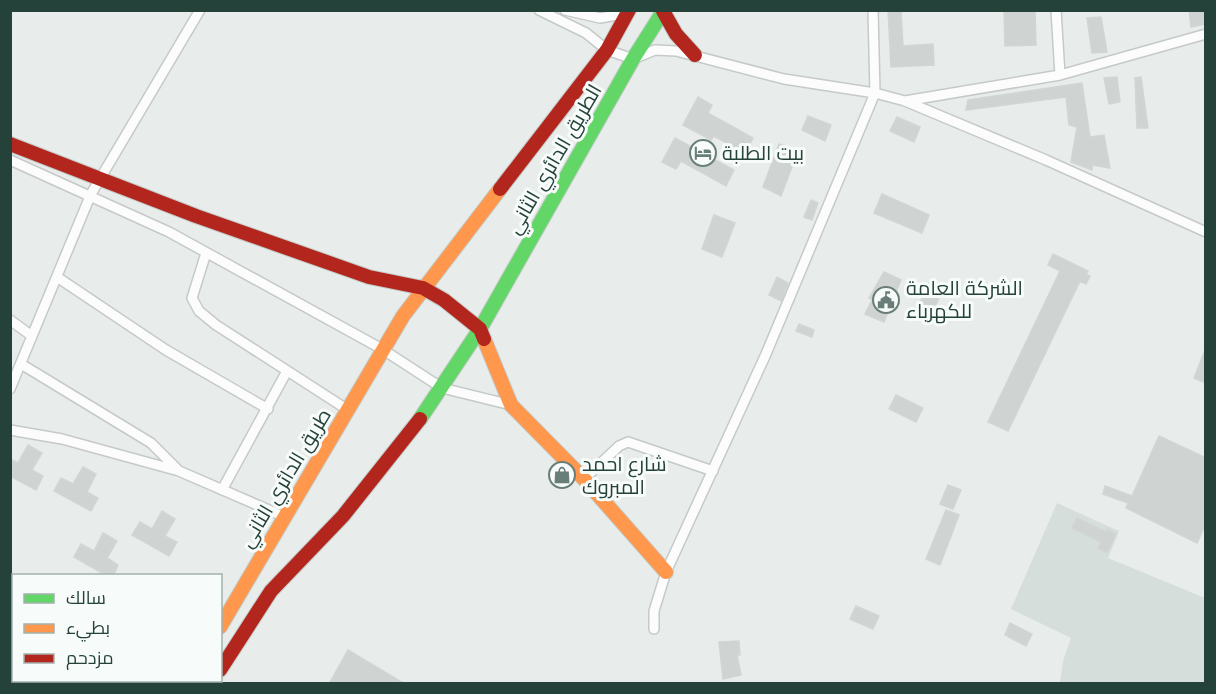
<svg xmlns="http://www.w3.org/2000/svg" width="1216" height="694" font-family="'Nunito Sans',Cairo,sans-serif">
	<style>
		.built { fill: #d6dedb }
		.building { fill: #cfd4d2; stroke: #d1d6d4; stroke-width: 1.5 }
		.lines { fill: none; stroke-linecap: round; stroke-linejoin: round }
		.street-casing { stroke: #c5cac8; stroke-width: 12 }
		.fast-casing { stroke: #c3cbc8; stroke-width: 16 }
		.slow-casing { stroke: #c3cbc8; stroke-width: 16 }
		.jam-casing { stroke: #c3cbc8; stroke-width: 16 }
		.street { stroke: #fcfcfc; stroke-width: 9 }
		.fast { stroke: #63d668; stroke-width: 14 }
		.slow { stroke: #ff974d; stroke-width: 14 }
		.jam { stroke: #b3261e; stroke-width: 14 }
		.labels { text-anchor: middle; stroke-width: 6; stroke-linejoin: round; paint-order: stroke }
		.poi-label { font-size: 20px; fill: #24423a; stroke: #f7fbf9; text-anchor: start }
		.street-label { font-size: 20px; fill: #24423a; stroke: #f7fbf9 }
	</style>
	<rect width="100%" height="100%" fill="#e8edeb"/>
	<path class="built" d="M1057 503 1119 531 1108 558 1205 598V683H1060L1063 661 1071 638 1011 609Z"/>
	<path class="building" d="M888 10H901L903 46 933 44 934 65 891 67Z
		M1004 10H1035L1036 45 1005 46Z
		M1189 10H1206V24L1191 27Z
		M1101 17 1107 52 1092 53 1087 18Z
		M1117 77 1120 102 1109 104 1104 78Z
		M1141 77 1148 128H1137L1135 78Z
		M1082 83 1090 137 1104 135 1110 168 1092 165V170L1071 162 1077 127 1069 125 1066 97 966 110 968 100Z
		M698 97 712 105 708 113 753 138 745 153 714 136 711 140 683 125Z
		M808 116 831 125 825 141 802 130Z
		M897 117 920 127 914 142 890 131Z
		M675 138 734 170 726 186 681 161 676 169 662 162Z
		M779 144 798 151 781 196 763 187Z
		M882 194 929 215 922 233 874 213Z
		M811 200 818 203 812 220 804 217Z
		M714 215 735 223 722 257 702 249Z
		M1053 254 1088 271 1086 274 1090 276 1086 284 1080 281 1008 431 988 422 1060 271 1048 265Z
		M884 272 901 280 884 322 865 314 872 300 869 298Z
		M777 277 788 283 781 301 769 295Z
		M929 283 943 289 930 318 916 311Z
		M799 324 814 330 812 337 796 331Z
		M1205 350H1206V383L1194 378Z
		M896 395 923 408 916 422 889 409Z
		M1159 436 1206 458V524L1197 543 1126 508 1128 503 1103 494 1105 486 1132 496Z
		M28 445 42 453 32 470 43 476 36 490 10 476V459L18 463Z
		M83 467 96 474 87 492 98 498 91 511 54 491 61 478 73 484Z
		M948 485 961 490 953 509 940 504Z
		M946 510 959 515 940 565 926 559Z
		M162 511 175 519 165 536 177 542 169 556 132 535 140 522 152 529Z
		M1077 518 1106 532 1107 529 1116 534 1107 553 1098 548 1101 542 1072 528Z
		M103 533 117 541 107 558 118 565 113 576H107L74 557 81 544 94 551Z
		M856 606 879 616 873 629 850 619Z
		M1010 623 1032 634 1026 646 1005 635Z
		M739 641 740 655H737L741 675 723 679 719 642Z
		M348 650 405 684H329Z"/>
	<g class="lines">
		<defs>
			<path id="street" d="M539 10 586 33 607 50 633 59 655 50 676 51 784 79 875 93 905 101 1046 160 1206 232
				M565 10 600 18 628 13
				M1056 10 1060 75
				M905 101 1060 75 1206 34
				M10 160 169 232 382 349 442 388 511 405
				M206 253 192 298 199 311 216 325 348 410
				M57 277 166 350 268 409
				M10 320 32 336
				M21 364 151 443 177 469
				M10 389 91 194 200 10
				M10 430 62 439 179 471 285 517
				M584 479 619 446 628 442 713 471
				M222 490 287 371
				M10 589 14 593
				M654 629V611L666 572 766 354 875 93 873 10
				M63 680 67 684"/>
			<path id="fast" d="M420 419 480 329 633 59 664 10
				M189 684 190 680"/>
			<path id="slow" d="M484 339 511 405 584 479 666 572
				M220 627 403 316 500 189"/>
			<path id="jam" d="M663 11 676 34 695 55
				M10 144 196 216 369 277 423 288 444 300 480 329 484 339
				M500 189 607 50 629 10
				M220 670 271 591 343 516 420 419
				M212 684 214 680"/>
		</defs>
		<use href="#street" class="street-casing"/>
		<use href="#fast" class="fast-casing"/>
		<use href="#slow" class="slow-casing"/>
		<use href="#jam" class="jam-casing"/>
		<use href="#street" class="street"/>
		<use href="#fast" class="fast"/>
		<use href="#slow" class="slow"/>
		<use href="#jam" class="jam"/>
	</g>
	<defs>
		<symbol id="hotel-ring" viewBox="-11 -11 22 22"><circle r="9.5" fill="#f7fbf9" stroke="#697e78" stroke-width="1.5"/><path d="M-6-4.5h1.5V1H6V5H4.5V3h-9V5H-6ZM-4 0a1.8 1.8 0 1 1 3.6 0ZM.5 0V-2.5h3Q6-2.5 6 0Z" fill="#697e78"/></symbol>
		<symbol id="civic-ring" viewBox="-11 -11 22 22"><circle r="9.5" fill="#f7fbf9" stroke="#697e78" stroke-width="1.5"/><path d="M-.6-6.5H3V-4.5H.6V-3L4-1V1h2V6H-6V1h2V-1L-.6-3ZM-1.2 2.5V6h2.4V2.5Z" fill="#697e78"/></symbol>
		<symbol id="shop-ring" viewBox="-11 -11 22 22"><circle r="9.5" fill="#f7fbf9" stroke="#697e78" stroke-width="1.5"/><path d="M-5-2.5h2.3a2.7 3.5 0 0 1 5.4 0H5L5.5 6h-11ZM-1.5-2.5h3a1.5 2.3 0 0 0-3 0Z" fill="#697e78"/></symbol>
	</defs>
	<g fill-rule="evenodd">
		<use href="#hotel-ring" x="688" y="138" width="30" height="30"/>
		<use href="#civic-ring" x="871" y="285" width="30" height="30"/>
		<use href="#shop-ring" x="547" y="460" width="30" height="30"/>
	</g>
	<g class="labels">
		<g class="poi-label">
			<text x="722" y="160">بيت الطلبة</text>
			<text x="906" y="295">الشركة العامة<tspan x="906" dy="23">للكهرباء</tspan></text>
			<text x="582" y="471">شارع احمد<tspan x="582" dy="23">المبروك</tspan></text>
		</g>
		<g class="street-label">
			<text transform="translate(554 159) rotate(-60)" y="7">الطريق الدائري الثاني</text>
			<text transform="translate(285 478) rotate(-59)" y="7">طريق الدائري الثاني</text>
		</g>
	</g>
	<rect width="1216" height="694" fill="none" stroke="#24423a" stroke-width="24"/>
	<rect x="12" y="574" width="210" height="108" fill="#f7fbf9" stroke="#a3b1ad" stroke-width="1.5"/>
	<rect x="24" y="594" width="30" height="9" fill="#63d668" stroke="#a3b1ad" stroke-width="1.5"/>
	<text x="66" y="604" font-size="18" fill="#24423a">سالك</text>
	<rect x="24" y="624" width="30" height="9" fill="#ff974d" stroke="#a3b1ad" stroke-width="1.5"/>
	<text x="66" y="634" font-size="18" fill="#24423a">بطيء</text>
	<rect x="24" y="654" width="30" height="9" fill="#b3261e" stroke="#a3b1ad" stroke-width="1.5"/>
	<text x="66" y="664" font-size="18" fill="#24423a">مزدحم</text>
</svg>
